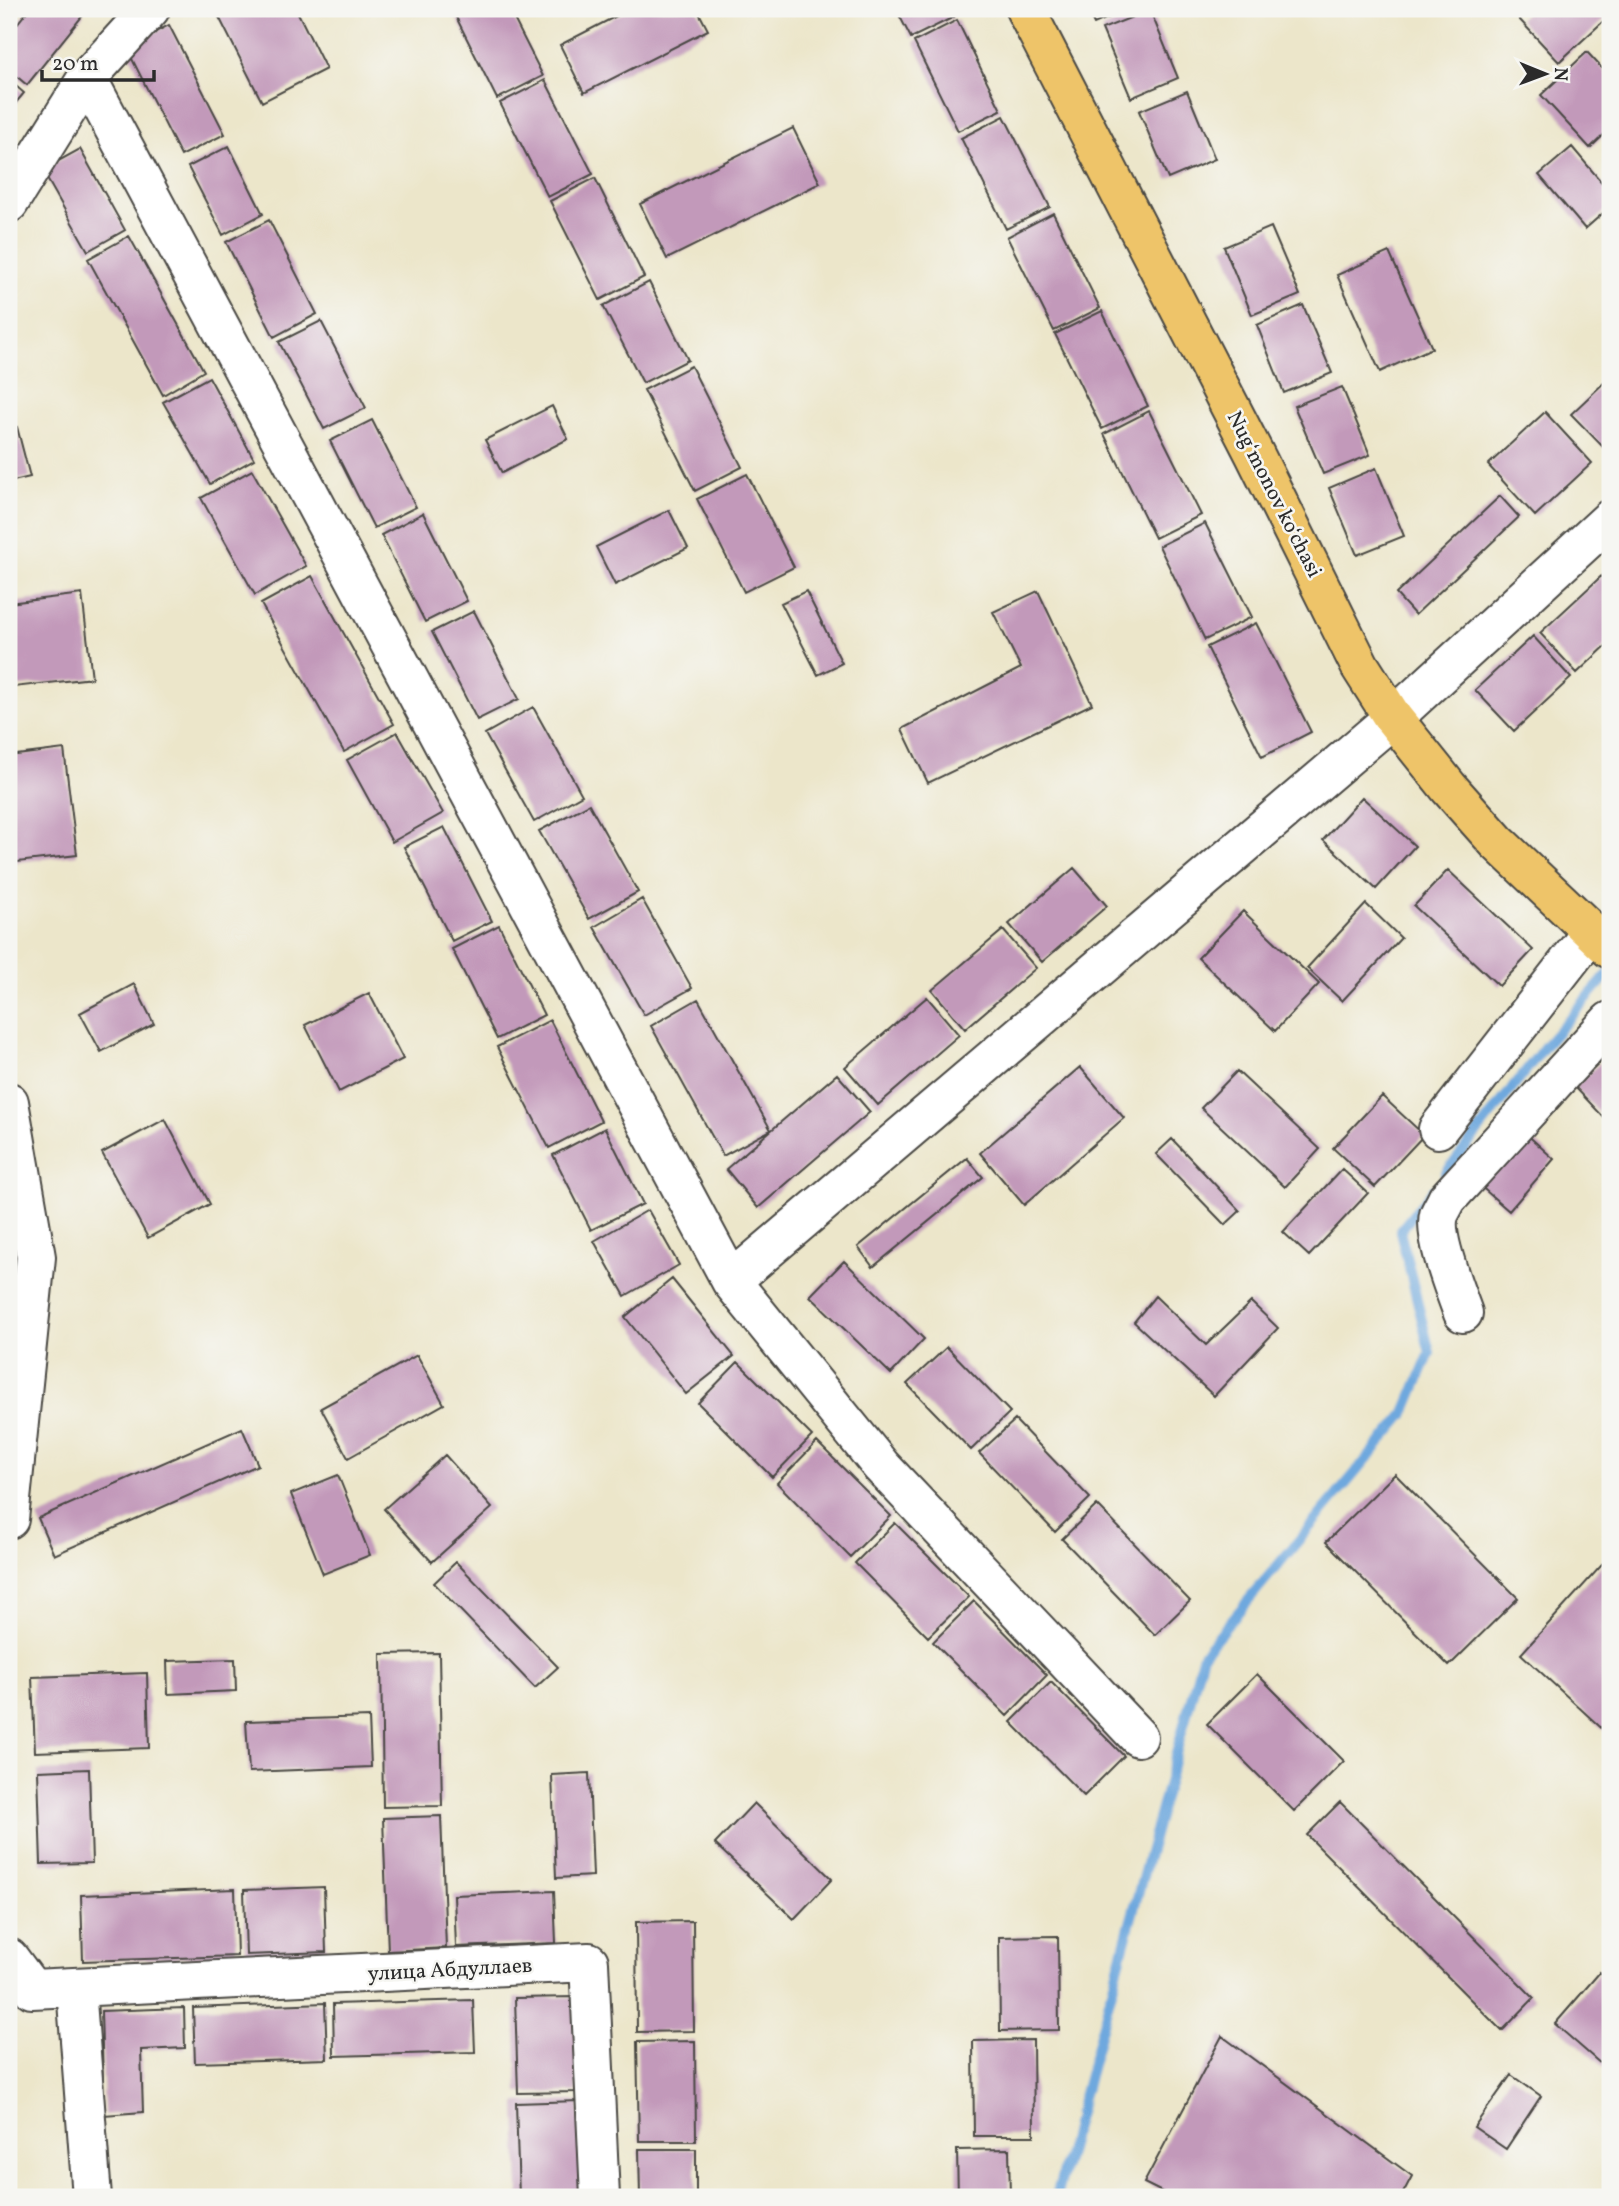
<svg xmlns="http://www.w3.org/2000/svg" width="1619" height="2206" font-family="Vollkorn,serif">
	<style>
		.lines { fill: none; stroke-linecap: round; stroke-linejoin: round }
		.stream { stroke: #6ea8de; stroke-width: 10 }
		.building { fill: #c299ba }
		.minor-casing { stroke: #484743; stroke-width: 42 }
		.major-casing { stroke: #484743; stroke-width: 42 }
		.minor { stroke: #fff; stroke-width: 38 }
		.major { stroke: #eec469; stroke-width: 38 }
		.labels { text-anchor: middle; stroke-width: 5; stroke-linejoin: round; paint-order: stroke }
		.street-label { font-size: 21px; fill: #2b2b2b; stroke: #f6f6f2 }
	</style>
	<rect width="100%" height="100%" fill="#f6f6f2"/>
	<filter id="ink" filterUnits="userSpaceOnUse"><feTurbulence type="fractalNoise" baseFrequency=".0143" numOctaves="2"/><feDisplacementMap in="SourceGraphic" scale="14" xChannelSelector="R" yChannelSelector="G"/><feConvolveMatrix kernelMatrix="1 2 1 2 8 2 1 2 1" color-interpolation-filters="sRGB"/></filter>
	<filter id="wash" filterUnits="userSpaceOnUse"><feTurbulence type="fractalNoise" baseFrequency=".00686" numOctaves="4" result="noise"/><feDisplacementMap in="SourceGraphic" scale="28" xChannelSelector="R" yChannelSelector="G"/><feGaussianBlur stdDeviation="1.57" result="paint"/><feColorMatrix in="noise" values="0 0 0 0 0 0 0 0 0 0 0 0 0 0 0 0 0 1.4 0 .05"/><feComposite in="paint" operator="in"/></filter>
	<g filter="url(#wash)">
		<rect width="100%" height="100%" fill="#ece6ca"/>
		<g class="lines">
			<path class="stream" d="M1445 1174 1545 1046 1610 972
				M1056 2197 1203 1654 1404 1415 1430 1353 1400 1231 1433 1190"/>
		</g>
		<g id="blocks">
			<path class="building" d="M29 9H78L84 14 27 85 9 70V34Z
				M215 9H296L326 69 262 102Z
				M452 9H509L543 76 497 99Z
				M630 9H697L708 30 584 93 560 45Z
				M896 9H949L954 17 911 38Z
				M1087 9H1128L1094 24Z
				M1530 9H1610V15L1559 62 1519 19Z
				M1150 10 1178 78 1131 98 1102 29Z
				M957 20 1001 110 958 131 914 42Z
				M169 25 225 134 181 156 126 47Z
				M1587 52 1610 77V129L1590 148 1541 95Z
				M9 80 24 93 9 111Z
				M545 80 593 174 548 197 500 103Z
				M1187 91 1215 159 1168 179 1139 111Z
				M1004 116 1050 207 1006 229 961 138Z
				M793 128 820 183 667 259 640 204Z
				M229 146 263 214 223 235 188 167Z
				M1572 147 1610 192V207L1585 229 1539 175Z
				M80 149 125 230 88 251 42 170Z
				M595 178 644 277 600 300 550 201Z
				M1053 213 1100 308 1054 331 1007 237Z
				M269 220 317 314 274 337 226 242Z
				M1271 227 1300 295 1252 315 1224 247Z
				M129 236 204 371 163 395 88 259Z
				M1389 252 1432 348 1380 372 1337 275Z
				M649 282 688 360 643 383 603 306Z
				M1303 305 1332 373 1284 393 1257 325Z
				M1102 311 1148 406 1102 429 1055 334Z
				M321 321 366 408 324 429 279 342Z
				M691 366 742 467 695 491 644 390Z
				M209 377 254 459 210 484 163 402Z
				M1610 377V443L1604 448 1571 414Z
				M1342 387 1370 455 1323 474 1294 406Z
				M552 406 568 439 502 473 485 440Z
				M1149 411 1201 515 1155 538 1104 434Z
				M1545 412 1592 463 1535 516 1488 465Z
				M372 420 416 507 374 528 330 441Z
				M17 427 30 477 9 482V429Z
				M1376 468 1404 536 1357 555 1329 488Z
				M252 470 306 566 255 595 201 498Z
				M747 474 794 567 744 592 697 499Z
				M1500 496 1519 517 1415 615 1396 594Z
				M669 510 688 548 615 585 596 547Z
				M423 513 467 601 425 622 381 535Z
				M1205 523 1252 617 1205 640 1159 546Z
				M1610 568V642L1577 673 1540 633Z
				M312 576 394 724 344 752 261 604Z
				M806 591 842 663 818 675 781 603Z
				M1038 591 1092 704 928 783 902 729 1021 668 993 612Z
				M82 594 92 678 14 687 9 642V603Z
				M474 611 519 699 477 720 432 632Z
				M1256 623 1311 732 1262 757 1207 647Z
				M1533 636 1571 678 1514 731 1475 690Z
				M533 707 582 795 534 822 485 734Z
				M397 732 443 813 392 842 347 760Z
				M64 749 77 855 9 863V756Z
				M1362 797 1415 846 1376 889 1323 840Z
				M589 804 638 892 589 919 539 831Z
				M444 827 492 921 452 941 404 847Z
				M1074 868 1107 906 1042 962 1009 924Z
				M1448 870 1533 950 1499 986 1414 906Z
				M642 899 692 988 644 1015 594 927Z
				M1366 904 1401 938 1342 1001 1307 968Z
				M1243 911 1319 984 1275 1031 1198 958Z
				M499 925 544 1015 497 1039 452 949Z
				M1003 930 1036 968 965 1029 932 990Z
				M134 984 154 1024 101 1052 80 1013Z
				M369 993 403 1059 339 1092 305 1025Z
				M927 997 959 1035 878 1105 845 1067Z
				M698 999 771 1130 723 1156 651 1026Z
				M550 1020 601 1121 549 1148 497 1047Z
				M1610 1053V1124L1575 1087Z
				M1080 1067 1124 1118 1024 1205 980 1153Z
				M1237 1071 1320 1149 1285 1187 1201 1108Z
				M837 1074 870 1112 758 1208 726 1169Z
				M1382 1096 1424 1135 1375 1187 1333 1148Z
				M165 1119 210 1204 148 1238 102 1153Z
				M605 1128 643 1204 591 1230 553 1155Z
				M1523 1131 1554 1159 1509 1211 1478 1184Z
				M1172 1139 1240 1211 1225 1225 1156 1154Z
				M967 1158 983 1177 873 1267 858 1247Z
				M1342 1169 1368 1193 1309 1256 1283 1232Z
				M648 1210 679 1265 625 1296 594 1241Z
				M844 1261 924 1339 891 1374 810 1296Z
				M672 1279 734 1356 686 1394 625 1317Z
				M1155 1296 1206 1345 1251 1302 1278 1328 1214 1396 1134 1322Z
				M947 1347 1010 1412 971 1450 907 1384Z
				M417 1355 444 1404 348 1458 321 1408Z
				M738 1362 812 1436 772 1477 698 1403Z
				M1015 1420 1090 1498 1055 1532 979 1453Z
				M242 1428 258 1465 54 1555 38 1518Z
				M817 1442 891 1516 850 1557 777 1483Z
				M445 1455 492 1508 432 1562 384 1509Z
				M1395 1474 1518 1598 1449 1666 1326 1542Z
				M338 1475 370 1555 323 1574 291 1494Z
				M1097 1505 1190 1601 1155 1635 1062 1539Z
				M895 1523 969 1597 928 1637 855 1563Z
				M1610 1556V1736L1521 1654Z
				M456 1562 558 1667 535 1688 434 1583Z
				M974 1601 1047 1675 1007 1716 933 1642Z
				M439 1653 442 1806 383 1807 381 1654Z
				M235 1659 236 1691 168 1694 167 1661Z
				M147 1673 149 1748 35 1752 32 1677Z
				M1257 1674 1344 1761 1294 1811 1207 1724Z
				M1051 1682 1124 1756 1084 1796 1011 1722Z
				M369 1717 371 1767 249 1772 246 1721Z
				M89 1769 92 1863 41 1864 38 1771Z
				M589 1773 593 1876 556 1878 552 1775Z
				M1340 1802 1534 1998 1502 2031 1307 1835Z
				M754 1803 832 1879 794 1919 715 1844Z
				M441 1816 446 1948 388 1951 383 1818Z
				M324 1887 326 1952 246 1955 244 1890Z
				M235 1889 237 1956 83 1961 81 1895Z
				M554 1891 556 1943 456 1947 454 1895Z
				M693 1921 694 2031 637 2032 636 1922Z
				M1058 1936 1059 2030 1000 2031 999 1937Z
				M1600 1972 1610 1981V2072L1555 2024Z
				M575 1997 577 2092 518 2093 515 1998Z
				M473 2000 475 2052 334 2056 333 2004Z
				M325 2003 327 2059 195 2063 193 2008Z
				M184 2008 185 2048 141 2050 143 2112 104 2115 101 2011Z
				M1222 2036 1412 2176 1401 2197H1172L1144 2183Z
				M1033 2040 1034 2136H974L973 2041Z
				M695 2041 696 2141H639L637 2042Z
				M1511 2075 1541 2096 1506 2149 1474 2127Z
				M579 2101 582 2197H519L516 2103Z
				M639 2149H696V2197H640Z
				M1009 2149 1010 2197H958L957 2150Z"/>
		</g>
	</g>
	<g filter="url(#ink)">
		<use href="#blocks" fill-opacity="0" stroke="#484743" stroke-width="2"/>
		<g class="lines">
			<defs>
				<path id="minor" d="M87 78 731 1281 881 1466 1138 1737
					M9 203 87 78 150 9
					M9 1102 36 1257 9 1519
					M1438 1129 1591 933
					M731 1281 1393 718 1610 519
					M1463 1313C1455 1291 1433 1236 1439 1215 1441 1210 1445 1204 1447 1199L1610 1021
					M9 1958 32 1989 589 1962 600 2197
					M76 1988 92 2197"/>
				<path id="major" d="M1025 9 1254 453 1360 666 1393 718 1449 788 1497 842 1610 949"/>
			</defs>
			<use href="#minor" class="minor-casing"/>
			<use href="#major" class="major-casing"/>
			<use href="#minor" class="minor"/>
			<use href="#major" class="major"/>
		</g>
	</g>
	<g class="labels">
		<g class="street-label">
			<text transform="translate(1275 494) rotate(63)" y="7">Nugʻmonov koʻchasi</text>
			<text transform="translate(450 1969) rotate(-3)" y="7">улица Абдуллаев</text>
		</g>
	</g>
	<rect width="1619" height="2206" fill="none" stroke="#f6f6f2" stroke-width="35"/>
	<g transform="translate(1545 74) rotate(91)" stroke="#f6f6f2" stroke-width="5" paint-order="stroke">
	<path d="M0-5L12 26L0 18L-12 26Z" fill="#2b2b2b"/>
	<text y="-10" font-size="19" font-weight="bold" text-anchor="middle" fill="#2b2b2b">N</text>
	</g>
	<path d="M42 70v10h112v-10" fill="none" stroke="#2b2b2b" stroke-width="3.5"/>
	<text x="52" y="70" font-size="21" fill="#2b2b2b" stroke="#f6f6f2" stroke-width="5" paint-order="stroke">20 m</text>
</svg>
